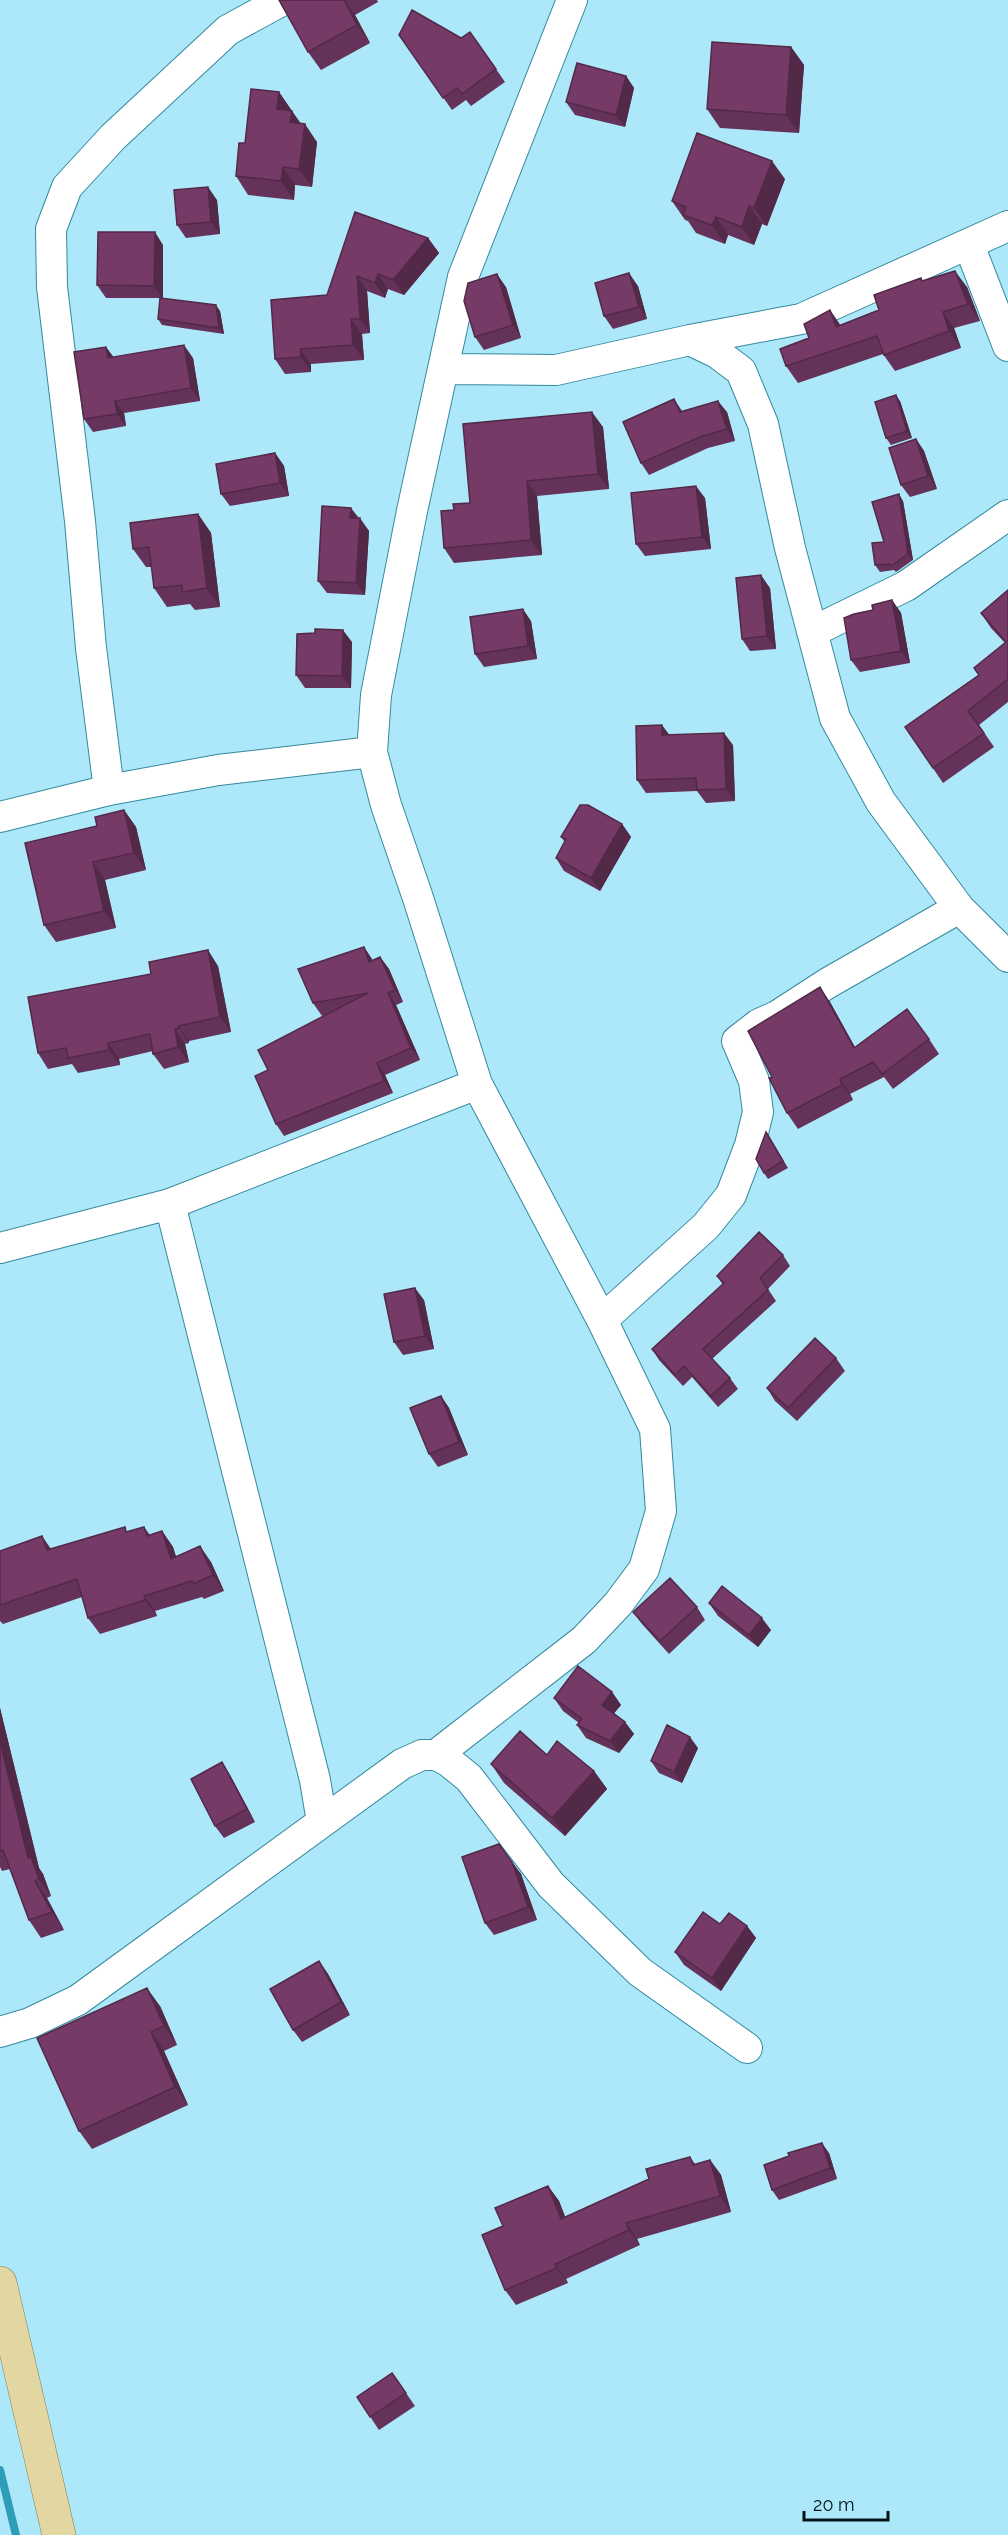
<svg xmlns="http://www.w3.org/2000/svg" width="1008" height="2535" font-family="Raleway,sans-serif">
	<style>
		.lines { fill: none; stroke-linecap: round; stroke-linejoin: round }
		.stream { stroke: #2e9eb8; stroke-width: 8 }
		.minor-casing { stroke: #34899e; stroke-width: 32 }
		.primary-casing { stroke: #86814b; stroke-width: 34 }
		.minor { stroke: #fff; stroke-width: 30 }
		.primary { stroke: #e2d6a3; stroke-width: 33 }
		.wall { fill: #653259 }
		.shaded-wall { fill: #532948 }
		.building { fill: #763a67; stroke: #532948; stroke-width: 1.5 }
	</style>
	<rect width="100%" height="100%" fill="#ace8f9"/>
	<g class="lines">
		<path class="stream" d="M0 2470 16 2535"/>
		<defs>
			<path id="minor" d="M969 245 1008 346
				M690 340 717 353 741 371 763 424 790 548 835 718 881 802 959 908 1008 957
				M444 369 556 370 690 340 801 319 1008 226
				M812 632 906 586 1008 515
				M109 790 91 648 80 521 52 287 51 229 67 187 113 137 228 30 283 0
				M0 817 109 790 218 770 372 752
				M170 1204 315 1780 322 1822
				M0 1248 170 1204 477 1084
				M602 1320 706 1226 731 1195 750 1145 758 1112 754 1081 737 1041 759 1024 777 1016 828 983 959 908
				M436 1755 584 1640 618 1604 644 1569 661 1511 655 1429 602 1320 477 1084 418 898 386 805 372 752 376 695 412 511 463 277 572 0
				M0 2032 30 2023 78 2000 402 1764 422 1755H436L448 1761 469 1778 551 1885 640 1972 747 2048"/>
			<path id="primary" d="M0 2283 59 2535"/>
		</defs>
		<use href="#minor" class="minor-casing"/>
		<use href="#primary" class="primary-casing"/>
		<use href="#minor" class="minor"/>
		<use href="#primary" class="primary"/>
	</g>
	<path class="wall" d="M279 0H377L378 2 355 15 370 43 321 70 308 52Z
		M470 32 505 82 471 106 466 100 452 110 399 35 461 38Z
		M791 47 804 65 799 133 720 128 707 109Z
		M626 76 634 88 625 127 575 115 566 102Z
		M279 92 300 123 317 142 312 187 295 185 294 200 248 195 236 176 245 143Z
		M785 179 767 226 762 224 754 245 728 235 725 244 696 233 688 221 685 220 672 201Z
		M217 200 220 234 186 238 177 225Z
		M355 212 428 238 439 253 404 295 388 289 385 298 367 291 370 333 362 334 364 360 311 364V372L285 374 275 359 327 295Z
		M163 245V298L220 311 224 334 162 325 158 319 160 298H106L97 285Z
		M921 278 923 281 967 287 980 321 954 328 961 348 895 371 883 354 798 383 786 366 830 310 840 325 879 310Z
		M638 286 647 319 613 329 604 316Z
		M506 287 521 338 484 350 475 337Z
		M106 347 113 357 193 358 200 401 124 413 126 426 93 432 84 419Z
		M900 401 912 438 891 445 886 438Z
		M682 411 727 412 735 441 708 448 649 475 641 463Z
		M603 427 609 489 537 496 542 555 454 563 444 548 454 510 470 503Z
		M916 439 924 451 937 489 910 497 901 485Z
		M275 453 284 466 289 496 230 506 221 494Z
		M705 498 711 549 645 556 636 544Z
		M903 501 913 560 896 572 894 570 880 572 875 565 884 542Z
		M198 514 211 533 220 607 195 610 190 604 167 607 154 588 152 567H146L133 549Z
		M358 518H360L369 531 365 595 327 593 318 581Z
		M770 588 776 649 750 651 742 639Z
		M1008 590V702L979 725 994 747 943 783 905 727 979 675 974 668 1005 643 991 628 981 613Z
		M892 600 901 613 910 663 860 672 851 660Z
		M531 621 537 659 484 667 475 654Z
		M352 642 351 688H305L296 675Z
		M669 735 733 745 735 801 706 803 697 791 646 793 637 780Z
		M124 810 136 827 146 870 105 880 116 928 56 942 44 925 97 826Z
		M622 824 631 837 600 891 564 871 556 858 565 842 561 837Z
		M364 947 373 961 380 957 389 969 403 1002 396 1005 420 1060 385 1075 393 1093 284 1136 276 1124 268 1070 327 1015 322 1016 313 1003Z
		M218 966 231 1032 189 1041V1043L185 1044 189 1062 164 1069 153 1054V1051L119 1059 120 1065 78 1073 72 1064 48 1069 38 1053Z
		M830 1002 855 1047 929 1039 939 1054 893 1089 884 1077 850 1094 853 1100 798 1129 787 1113 772 1077Z
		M770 1138 788 1168 768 1179 764 1173Z
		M783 1255 790 1266 768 1289 776 1301 712 1359 730 1378 738 1389 718 1407 692 1377 683 1386 659 1360 652 1349 723 1285 717 1276Z
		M424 1300 434 1349 403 1355 394 1342Z
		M836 1358 845 1371 797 1421 775 1401 767 1388Z
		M441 1396 449 1408 468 1455 438 1467 429 1454Z
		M144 1527 150 1535 162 1531 173 1547 176 1557 211 1562 224 1591 204 1599 202 1597 155 1611 157 1616 100 1634 88 1618 82 1597 3 1624 0 1621V1551L51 1549 128 1532Z
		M709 1603 771 1630 758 1647 718 1616Z
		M697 1607 705 1620 669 1654 642 1624 633 1612Z
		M612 1692 621 1705 614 1713 625 1722 634 1734 619 1753 586 1738 577 1725 579 1723 563 1711 554 1698Z
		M0 1708 39 1868 43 1874 51 1896 47 1898 64 1930 41 1938 29 1920 10 1869 2 1871 0 1867Z
		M698 1748 682 1783 659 1773 651 1761Z
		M547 1755 594 1771 607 1789 565 1836 504 1783 491 1764Z
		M222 1762 230 1775 255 1822 224 1838 215 1826Z
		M512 1862 521 1874 537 1920 494 1935 485 1923Z
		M720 1924 747 1926 756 1938 721 1991 684 1965 675 1952Z
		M319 1961 328 1974 350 2015 302 2042 293 2030Z
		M160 2006 177 2045 164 2051 188 2105 92 2149 79 2131Z
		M829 2153 837 2179 779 2200 772 2190 789 2156Z
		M690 2157 695 2164 710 2160 721 2175 731 2212 637 2239 640 2245 566 2279 568 2283 516 2305 505 2290 503 2226 548 2186 559 2201 565 2217 649 2179Z
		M392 2373 415 2406 379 2430 357 2397Z"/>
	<path class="shaded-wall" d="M344 0 355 15 370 43 357 25Z
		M791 47 804 65 799 133 786 115Z
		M626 76 634 88 625 127 616 115Z
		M279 92 292 111 277 109Z
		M292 111 304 128 305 124 317 142 312 187 299 169 290 122Z
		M772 161 785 179 767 226 754 208Z
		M283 167 295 185 294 200 281 181Z
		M208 187 217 200 220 234 211 222Z
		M749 206 762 224 754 245 742 227Z
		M716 217 728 235 725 244 712 225Z
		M155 232 163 245V299L154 286Z
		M428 238 439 253 404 295 393 280Z
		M955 271 967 287 980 321 968 304Z
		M629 273 638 286 647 319 639 307Z
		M378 274 388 289 385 298 375 283Z
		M497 274 506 287 521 338 513 325Z
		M357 276 367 291 370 333 360 319Z
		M216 305 220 311 224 334 219 328Z
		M830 310 841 326 836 327Z
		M943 312 954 328 961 348 949 331Z
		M351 319 362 334 364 360 353 345Z
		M184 345 193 358 200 401 191 388Z
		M106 347 115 359 108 358Z
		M300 349 311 364V372L301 357Z
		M896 395 900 401 912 438 907 431Z
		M674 399 682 411 688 424 680 412Z
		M115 401 124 413 126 426 117 414Z
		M718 401 727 412 735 441 727 429Z
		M592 412 603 427 609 489 598 474Z
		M916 439 924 451 937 489 928 476Z
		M275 453 284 466 289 496 280 483Z
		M527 481 537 496 542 555 531 540Z
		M696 486 705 498 711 549 702 537Z
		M899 494 903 501 913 560 908 554Z
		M351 508 369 531 365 595 356 583 350 518Z
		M198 514 211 533 220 607 207 588Z
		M761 575 770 588 776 649 767 636Z
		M892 600 901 613 910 663 901 651Z
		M523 609 531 621 537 659 528 646Z
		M343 630 352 642 351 688 342 676Z
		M662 725 671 737 662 735Z
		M724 733 733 745 735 801 726 789Z
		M124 810 136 827 146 870 134 853Z
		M622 824 631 837 600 891 591 878Z
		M93 862 105 880 116 928 104 911Z
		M364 947 372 959 377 975 369 962Z
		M208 950 218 966 231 1032 220 1017Z
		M380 957 389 969 403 1002 395 990Z
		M820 987 830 1002 864 1064 854 1048Z
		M388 993 396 1005 420 1060 411 1048Z
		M178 1026 189 1041V1043L179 1028Z
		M175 1029 185 1044 189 1062 178 1047Z
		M108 1043 119 1059 120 1065 109 1050Z
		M377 1063 385 1075 393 1093 384 1081Z
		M840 1079 850 1094 853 1100 842 1085Z
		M415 1288 424 1300 434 1349 425 1336Z
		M441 1396 449 1408 468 1455 459 1442Z
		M162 1531 173 1547 182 1575 171 1559Z
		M42 1536 53 1552 47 1550Z
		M200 1546 211 1562 224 1591 213 1575Z
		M144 1596 155 1611 157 1616 145 1600Z
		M762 1618 771 1630 758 1647 749 1635Z
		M612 1692 621 1705 611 1717 602 1705Z
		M0 1708 39 1868 43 1874 51 1896 39 1879 28 1858 0 1741Z
		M625 1722 634 1734 619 1753 610 1741Z
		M690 1737 698 1748 682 1783 674 1772Z
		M222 1762 230 1775 255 1822 247 1809Z
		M594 1771 607 1789 565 1836 552 1818Z
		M512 1862 521 1874 537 1920 528 1907Z
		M35 1881 47 1898 64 1930 52 1912Z
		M747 1926 756 1938 721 1991 712 1978Z
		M319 1961 328 1974 350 2015 341 2002Z
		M147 1988 160 2006 177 2045 164 2026Z
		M151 2032 164 2051 188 2105 175 2087Z
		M822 2143 829 2153 837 2179 830 2168Z
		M710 2160 721 2175 731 2212 720 2196Z
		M548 2186 559 2201 572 2234 561 2219Z
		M626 2223 637 2239 640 2245 629 2230Z
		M555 2264 566 2279 568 2283 557 2268Z"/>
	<path class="building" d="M279 0H344L357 25 308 52Z
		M412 10 461 38 470 32 496 69 462 94 457 88 443 98 399 35Z
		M712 42 791 47 786 115 707 109Z
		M577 63 626 76 616 115 566 102Z
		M251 89 279 92 277 109 292 111 290 122 305 124 299 169 283 167 281 181 236 176 239 143H245Z
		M697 133 772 161 754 208 749 206 742 227 716 217 712 225 683 215 686 207 672 201Z
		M208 187 211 222 177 225 174 190Z
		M355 212 428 238 393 280 378 274 375 283 357 276 360 319H351L353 345 300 349 301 357 275 359 271 300 327 295Z
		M98 232H155L154 286 97 285Z
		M955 271 968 304 943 312 949 331 884 355 877 336 786 366 780 349 809 338 804 324 830 310 836 327 879 310 874 295 921 278 922 281Z
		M629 273 639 307 604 316 595 283Z
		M497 274 513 325 475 337 464 301 468 283Z
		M160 298 216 305 219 328 158 319Z
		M184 345 191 388 115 401 117 414 84 419 74 352 106 347 108 358Z
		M896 395 907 431 886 438 875 402Z
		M674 399 680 412 718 401 727 429 700 437 641 463 623 422Z
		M592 412 598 474 527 481 531 540 444 548 441 511 454 510 453 504 470 503 463 424Z
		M916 439 928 476 901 485 889 448Z
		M275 453 280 483 221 494 216 464Z
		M696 486 702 537 636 544 631 493Z
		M899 494 908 554 891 566 890 564 875 565 872 543 884 542 872 502Z
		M322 506 351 508 350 518H360L356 583 318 581Z
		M198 514 207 588 182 592V585L154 588 149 547 133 549 130 523Z
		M761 575 767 636 742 639 736 578Z
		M1008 590V679L968 711 984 733 933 768 905 727 979 675 974 668 1006 642 981 613Z
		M892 600 901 651 851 660 844 618 854 614 873 610 872 605Z
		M523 609 528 646 475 654 470 617Z
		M315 629 343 630 342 676 296 675 297 634 315 633Z
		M662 725V735L724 733 726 789 697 790 696 778 637 780 636 726Z
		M580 805H588L622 824 591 878 556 858 566 839 561 837Z
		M124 810 134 853 93 862 104 911 44 925 25 843 97 826 95 817Z
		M364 947 369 962 380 957 395 990 388 993 411 1048 377 1063 384 1081 276 1124 255 1076 268 1070 258 1050 368 993 313 1003 298 969Z
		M208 950 220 1017 178 1026 179 1028 175 1029 178 1047 153 1054 150 1034 108 1043 109 1050 68 1058 66 1048 38 1053 28 997 151 974 149 962Z
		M820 987 854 1048 907 1009 929 1039 882 1074 873 1062 840 1079 842 1085 787 1113 769 1078 772 1077 748 1031Z
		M766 1132 783 1161 764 1173 756 1159Z
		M759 1232 783 1255 760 1278 768 1290 703 1349 730 1378 711 1396 684 1366 675 1375 652 1349 724 1283 717 1276Z
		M415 1288 425 1336 394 1342 384 1294Z
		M815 1338 836 1358 788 1408 767 1388Z
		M441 1396 459 1442 429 1454 410 1408Z
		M125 1527 126 1532 144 1527 147 1536 162 1531 171 1559 200 1546 213 1575 193 1584 192 1581 144 1596 145 1600 88 1618 77 1579 0 1605V1551L42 1536 47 1550Z
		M670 1578 697 1607 660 1641 633 1612Z
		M722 1586 762 1618 749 1635 709 1603Z
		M578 1666 612 1692 602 1705 625 1722 610 1741 577 1725 582 1719 554 1698Z
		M667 1725 690 1737 674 1772 651 1761Z
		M520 1731 547 1755 557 1741 594 1771 552 1818 491 1764Z
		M0 1741 28 1858 31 1857 39 1879 35 1881 52 1912 29 1920 3 1850 0 1851Z
		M222 1762 247 1809 215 1826 191 1779Z
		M499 1844 512 1862 528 1907 485 1923 462 1857Z
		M703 1912 720 1924 729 1913 747 1926 712 1978 675 1952Z
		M319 1961 341 2002 293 2030 270 1989Z
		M147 1988 164 2026 151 2032 175 2087 79 2131 37 2038Z
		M822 2143 830 2168 772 2190 764 2165 789 2156 788 2153Z
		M690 2157 693 2165 710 2160 720 2196 626 2223 629 2230 555 2264 557 2268 505 2290 482 2235 503 2226 495 2208 548 2186 561 2219 649 2179 646 2169Z
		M392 2373 406 2393 370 2417 357 2397Z"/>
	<path d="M804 2511v9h84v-9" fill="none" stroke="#00141a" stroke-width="3"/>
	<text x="813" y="2511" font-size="18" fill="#00141a" stroke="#ace8f9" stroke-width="4.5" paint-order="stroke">20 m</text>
</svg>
